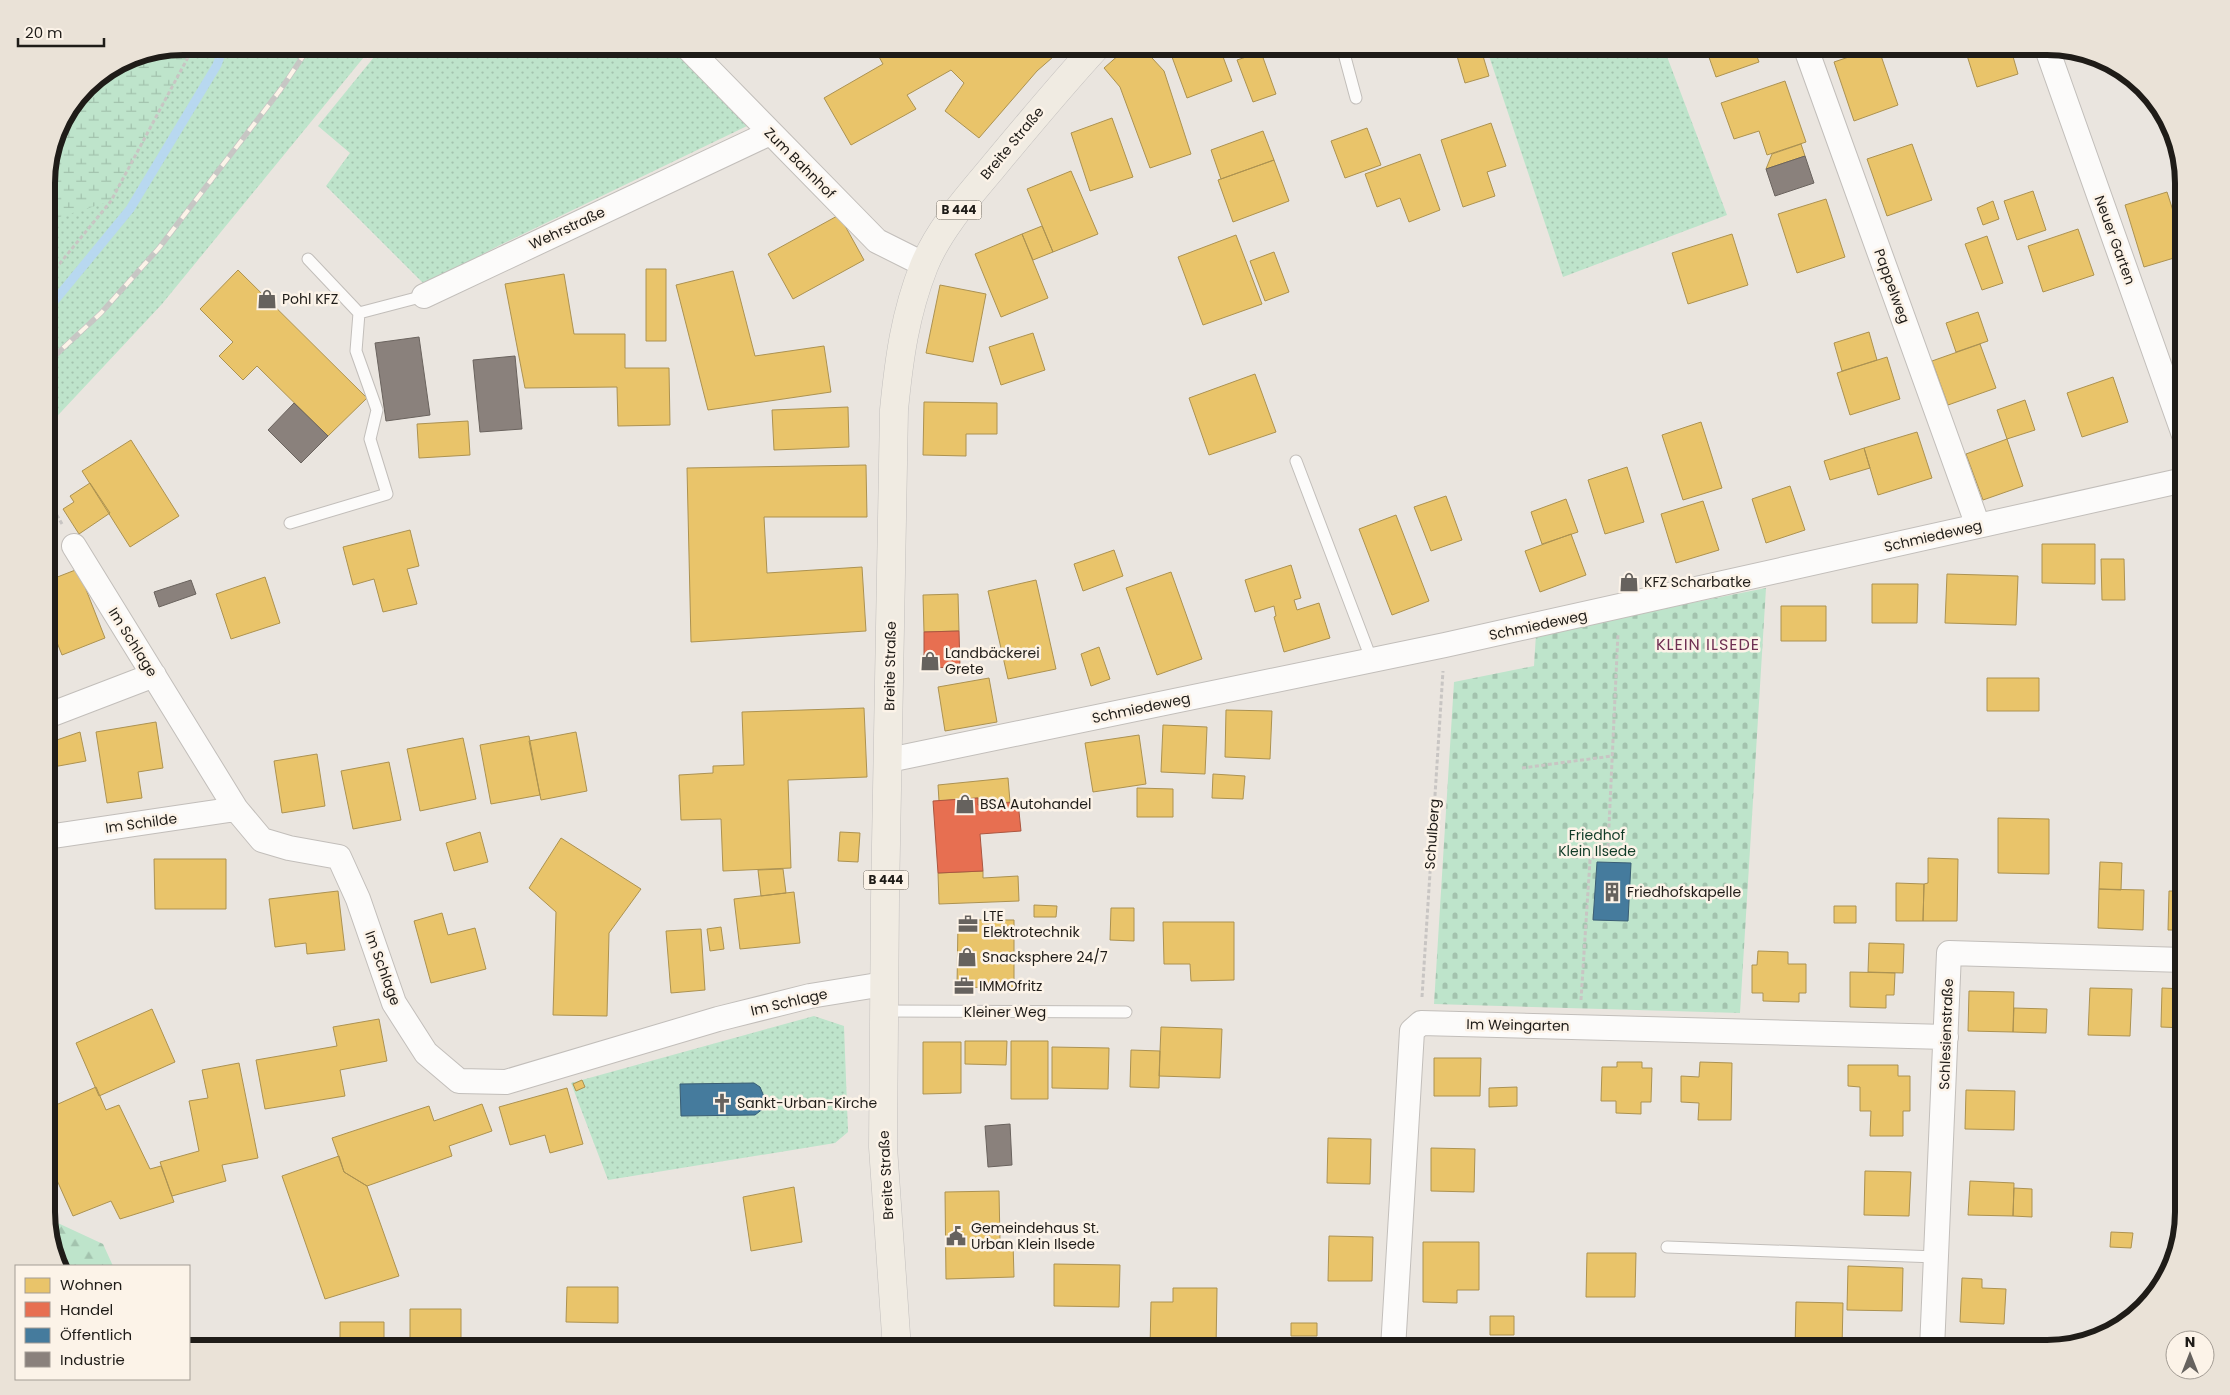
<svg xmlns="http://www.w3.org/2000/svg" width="2230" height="1395" font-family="Poppins,sans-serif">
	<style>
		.grass { fill: url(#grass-dots) }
		.forest { fill: url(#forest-firs) }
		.wetland { fill: url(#wetland-marsh) }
		.cemetery { fill: url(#cemetery-stones) }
		.homes { fill: #e9c46a; stroke: #ac9251 }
		.shops { fill: #e76f51; stroke: #ab5640 }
		.public { fill: #457b9d; stroke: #3a5e75 }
		.industry { fill: #8a817c; stroke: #6a635e }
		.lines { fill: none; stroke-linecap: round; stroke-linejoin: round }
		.stream { stroke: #b8d8f0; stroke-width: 9 }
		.lane-casing { stroke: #c2beba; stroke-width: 13 }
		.street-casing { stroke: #c2beba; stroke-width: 26 }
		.primary-casing { stroke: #c2bfbd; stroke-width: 29 }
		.path { stroke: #c8c5c3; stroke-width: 3; stroke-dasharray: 4 2.5; stroke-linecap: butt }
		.lane { stroke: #fcfbfa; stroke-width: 11 }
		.street { stroke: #fcfbfa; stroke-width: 24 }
		.primary { stroke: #f0ebe2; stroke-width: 28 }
		.rail-casing { stroke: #c7c6c4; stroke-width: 5.5 }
		.rail { stroke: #fcf3e8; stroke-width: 4; stroke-dasharray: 11; stroke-linecap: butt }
		.labels { text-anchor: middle; stroke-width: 5; stroke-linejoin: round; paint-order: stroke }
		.shield { fill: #fcf3e8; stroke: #615c56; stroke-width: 1 }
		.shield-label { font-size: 12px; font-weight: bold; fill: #1f1c18 }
		.street-label { font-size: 14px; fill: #1f1c18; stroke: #fcf3e8 }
		.poi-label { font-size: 14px; fill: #1f1c18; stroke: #fcf3e8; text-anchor: start }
		.park-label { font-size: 14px; fill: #103b27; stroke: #fcf3e8 }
		.quarter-label { font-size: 16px; letter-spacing: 1px; fill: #6f3053; stroke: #fcf3e8 }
		.rim { fill: none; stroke: #1f1c18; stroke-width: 6 }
	</style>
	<defs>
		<pattern id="grass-dots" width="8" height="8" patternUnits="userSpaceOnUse" patternTransform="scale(1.25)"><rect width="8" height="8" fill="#bee4cb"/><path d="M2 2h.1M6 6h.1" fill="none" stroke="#a3c3ae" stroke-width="1.8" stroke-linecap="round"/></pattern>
		<pattern id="forest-firs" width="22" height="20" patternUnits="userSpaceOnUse" patternTransform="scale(1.25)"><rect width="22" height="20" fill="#bee4cb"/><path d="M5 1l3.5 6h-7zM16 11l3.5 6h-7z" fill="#a3c3ae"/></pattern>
		<pattern id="wetland-marsh" width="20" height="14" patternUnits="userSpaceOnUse" patternTransform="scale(1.25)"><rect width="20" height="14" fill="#bee4cb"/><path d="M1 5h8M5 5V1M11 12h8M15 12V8" fill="none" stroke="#a3c3ae"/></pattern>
		<pattern id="cemetery-stones" width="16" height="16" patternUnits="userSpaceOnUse" patternTransform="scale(1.25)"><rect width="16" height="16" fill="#bee4cb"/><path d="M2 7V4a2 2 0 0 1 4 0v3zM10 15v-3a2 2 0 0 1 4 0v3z" fill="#a3c3ae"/></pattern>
	</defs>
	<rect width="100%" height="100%" fill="#eae5df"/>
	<path class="grass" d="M184 46H373L162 304 47 427V175L57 131 87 86 131 57Z
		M383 46H670L747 126 498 246 425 285 326 186 350 153 318 126Z
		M1663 46 1727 215 1563 277 1486 47Z
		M814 1016 844 1026 848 1132 835 1143 608 1180 571 1083Z"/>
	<path class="forest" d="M47 1218 103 1244 113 1266H61Z"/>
	<path class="wetland" d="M183 46H194L111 201 47 221V175L57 131 87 86 131 57Z"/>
	<path class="cemetery" d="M1766 588 1740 1013 1434 1004 1454 682 1534 666 1536 634Z"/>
	<path class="homes" d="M873 46H1058L1061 50 1037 71 979 138 945 111 964 83 951 70 907 95 916 109 851 145 824 98 883 64Z
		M1129 46H1141L1164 71 1191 154 1150 168 1120 87 1104 68Z
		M1168 46H1219L1232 81 1187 98Z
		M1454 46H1480L1489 76 1465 83Z
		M1705 46H1753L1759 62 1716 77Z
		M1964 46H2010L2018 74 1977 87Z
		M1878 47 1898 105 1854 121 1834 62Z
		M1261 52 1276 94 1253 102 1237 60Z
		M1785 81 1806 142 1767 155 1759 131 1734 139 1721 103Z
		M1112 118 1133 177 1090 191 1071 133Z
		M1491 123 1506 166 1487 172 1495 196 1463 207 1441 140Z
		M1367 128 1381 165 1345 178 1331 141Z
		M1263 131 1274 160 1221 179 1211 150Z
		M1801 144 1805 156 1766 169 1772 154Z
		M1912 144 1932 200 1887 216 1867 159Z
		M1420 154 1440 210 1409 222 1400 198 1377 207 1365 174Z
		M1274 160 1289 201 1233 222 1218 180Z
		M1071 171 1098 234 1053 252 1027 189Z
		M2033 191 2046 230 2017 240 2004 201Z
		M2167 192 2184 245V255L2144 267 2125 205Z
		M1826 199 1845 257 1797 273 1778 214Z
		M1993 201 1999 219 1983 225 1977 208Z
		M839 215 864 260 793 299 768 254Z
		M1042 226 1053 252 1033 260 1022 234Z
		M2078 229 2094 275 2043 292 2028 246Z
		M1022 234 1048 298 1001 317 975 254Z
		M1732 234 1748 285 1688 304 1672 253Z
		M1236 235 1262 304 1203 325 1178 257Z
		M1987 236 2003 283 1982 290 1965 244Z
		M1274 252 1289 292 1265 301 1250 261Z
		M646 269H666V341H646Z
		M238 270 367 398 328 436 257 366 243 380 219 356 233 342 200 309Z
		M733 271 755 356 824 346 831 392 708 410 676 285Z
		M564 274 574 334H625V368H669L670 425 618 426 617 387 525 388 505 284Z
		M940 285 986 294 973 362 926 353Z
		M1978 312 1988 341 1956 352 1946 323Z
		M1869 332 1877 360 1842 371 1834 343Z
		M1033 333 1045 370 1001 385 989 347Z
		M1980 344 1996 388 1948 405 1932 361Z
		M1887 357 1900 399 1850 415 1837 373Z
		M1255 374 1276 432 1209 455 1189 398Z
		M2113 377 2128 422 2082 437 2067 393Z
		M2025 400 2035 430 2007 439 1997 410Z
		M924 402 997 403V434H966V456L923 455Z
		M848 407 849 447 774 450 772 410Z
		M468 421 470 455 419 458 417 424Z
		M1701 422 1722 488 1683 500 1662 435Z
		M1917 432 1932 478 1878 495 1864 448Z
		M2007 439 2023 486 1983 500 1966 454Z
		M131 440 179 516 130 547 82 471Z
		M1864 448 1870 468 1830 480 1824 461Z
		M866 465 867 517H764L767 573 862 567 866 631 691 642 687 468Z
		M1627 467 1644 522 1605 534 1588 480Z
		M90 483 110 513 79 534 63 509 74 502 70 496Z
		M1790 486 1805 530 1766 543 1752 499Z
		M1446 496 1462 540 1431 551 1414 507Z
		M1566 499 1578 532 1542 544 1531 512Z
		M1703 501 1719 550 1676 563 1661 514Z
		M1396 515 1429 601 1392 615 1359 529Z
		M410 530 419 566 407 569 417 604 383 612 374 579 353 585 343 547Z
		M1571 534 1586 575 1540 592 1525 551Z
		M2042 544H2095V584L2042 583Z
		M1114 550 1123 576 1083 591 1074 564Z
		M2101 559H2124L2125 600H2102Z
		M1291 565 1301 598 1294 600 1297 610 1319 603 1330 638 1284 652 1274 617 1276 616 1274 606 1255 612 1245 580Z
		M78 569 105 638 62 655 48 620H47V581Z
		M1171 572 1202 659 1157 675 1126 588Z
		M1947 574 2018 576 2016 625 1945 623Z
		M265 577 280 623 231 639 216 594Z
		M1036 580 1056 669 1008 679 988 591Z
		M1872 584H1918L1917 623H1872Z
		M958 594 959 631 924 632 923 595Z
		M1781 606H1826V641H1781Z
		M1099 647 1110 679 1091 686 1081 654Z
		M989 678 997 722 945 731 938 687Z
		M1987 678H2039V711H1987Z
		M864 708 867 777 788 780 791 868 723 871 721 819 681 820 679 775 713 773V766L744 765 742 712Z
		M1226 710 1272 711 1270 759 1225 757Z
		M156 722 163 768 138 772 142 798 107 803 96 732Z
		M1163 725 1207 727 1205 774 1161 772Z
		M80 732 86 761 53 767 48 743Z
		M576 732 587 791 541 800 529 741Z
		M1139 735 1146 784 1093 792 1085 743Z
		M529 736 540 795 491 804 480 745Z
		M463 738 476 799 420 811 407 749Z
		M317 754 325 806 282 813 274 761Z
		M389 762 401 820 353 829 341 771Z
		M1213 774 1245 776 1243 799 1212 798Z
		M1008 778 1010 802 978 805V798L939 801 938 785Z
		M1137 788 1173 789V817H1137Z
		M1998 818 2049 819V874L1998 873Z
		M480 832 488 862 454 871 446 843Z
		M840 832 860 833 858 862 838 861Z
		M561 838 641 889 609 933 607 1016 553 1015 556 912 529 888Z
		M2177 855 2184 856V891H2176Z
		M1928 858 1958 859 1957 921H1923L1924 884 1928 883Z
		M154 859H226V909H155Z
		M2100 862 2122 863 2121 890 2099 889Z
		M783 869 786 893 761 896 758 870Z
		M983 871V878L1018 876 1019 901 939 904 938 873Z
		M1896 883 1924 884 1923 921H1896Z
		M2099 889 2144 890 2143 930 2098 928Z
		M338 891 345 950 307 954 306 943 275 947 269 899Z
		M2169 891H2184V930H2168Z
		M794 892 800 943 740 949 734 899Z
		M1034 905 1057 906 1056 917H1034Z
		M1834 906H1856V923H1834Z
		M1111 908H1134V941L1110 940Z
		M442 913 448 935 475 928 486 969 431 983 414 921Z
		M958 920H1014V988L957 987Z
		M1163 922H1234V980L1191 981 1190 964H1164Z
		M721 927 724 949 710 951 707 929Z
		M701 929 705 990 671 993 666 931Z
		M1869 943 1904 944 1903 973 1868 972Z
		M1758 951 1788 952V964H1806V993H1799V1002L1763 1001V993H1752V965H1757Z
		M1850 972 1895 973 1894 995H1886V1008L1850 1007Z
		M2090 988 2132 989 2130 1036 2088 1035Z
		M2162 988 2184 989V1028L2161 1027Z
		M1969 991 2014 992 2013 1032 1968 1031Z
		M2014 1008 2047 1009 2046 1033 2013 1032Z
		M152 1009 175 1062 99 1096 76 1043Z
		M379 1019 387 1061 340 1070 345 1096 265 1109 256 1060 337 1046 333 1027Z
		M1161 1027 1222 1029 1220 1078 1159 1076Z
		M965 1041H1007L1006 1065 965 1064Z
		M1011 1041H1048V1099H1011Z
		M923 1042H961V1093L923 1094Z
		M1052 1047 1109 1048 1108 1089 1052 1088Z
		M1131 1050 1160 1051 1159 1088 1130 1087Z
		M1434 1058H1481L1480 1096H1434Z
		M1617 1062H1642V1068H1652L1651 1102H1641V1114L1616 1113V1101H1601L1602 1067H1617Z
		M1700 1062 1732 1063 1731 1120H1698L1699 1103 1681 1102V1076L1699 1077Z
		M239 1063 258 1158 222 1165 226 1181 172 1196 160 1162 199 1151 189 1101 208 1098 202 1070Z
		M1848 1065H1898V1076H1910V1111H1903V1136H1870L1871 1111H1860V1087L1848 1086Z
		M582 1080 585 1087 576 1091 573 1084Z
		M96 1087 106 1110 119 1105 150 1169 161 1166 174 1202 120 1219 111 1201 73 1216 47 1158V1109Z
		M1517 1087V1106L1489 1107V1088Z
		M567 1088 583 1144 550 1153 545 1135 510 1145 499 1107Z
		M1966 1090 2015 1091 2014 1130 1965 1129Z
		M482 1104 492 1131 449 1146 452 1156 367 1186 344 1172 332 1138 429 1106 434 1121Z
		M1328 1138 1371 1139 1370 1184 1327 1183Z
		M1431 1148 1475 1149 1474 1192 1431 1191Z
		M339 1156 344 1172 367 1186 399 1276 325 1299 282 1176Z
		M1865 1171 1911 1172 1909 1216 1864 1215Z
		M1970 1181 2014 1183 2013 1216 1968 1215Z
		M794 1187 802 1242 751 1251 743 1197Z
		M2014 1188 2032 1189V1217L2013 1216Z
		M999 1191 1000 1242H1013L1014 1277 946 1279 945 1192Z
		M2111 1232 2133 1233 2131 1248 2110 1247Z
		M1329 1236 1373 1237 1372 1281H1328Z
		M1423 1242H1479V1290H1457V1303L1423 1302Z
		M1587 1253H1636L1635 1297H1586Z
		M1054 1264 1120 1265 1119 1307 1054 1306Z
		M1848 1266 1903 1268 1902 1311 1847 1310Z
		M1962 1278 1982 1279V1288L2006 1289 2004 1324 1960 1322Z
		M567 1287H618V1323L566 1322Z
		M1173 1288H1217L1216 1349H1150L1151 1302H1173Z
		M1796 1302 1843 1303 1842 1349H1795Z
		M410 1309H461V1349H427V1344H410Z
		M1490 1316H1514V1335H1490Z
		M340 1322H384V1349H340Z
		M1291 1323H1317V1336H1291Z
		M1324 1338 1368 1339 1367 1349H1324Z"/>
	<path class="shops" d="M959 631 960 667 924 668V632Z
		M978 798V805L1018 802 1021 831 980 834 983 871 938 873 933 801Z"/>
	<path class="public" d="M1597 862 1631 863 1628 921 1593 920Z
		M754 1083 760 1087 765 1099 764 1108 755 1115 681 1116 680 1084Z"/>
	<path class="industry" d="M1805 156 1814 183 1775 196 1766 169Z
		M419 337 430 415 386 421 375 343Z
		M515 356 522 429 480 432 473 360Z
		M294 403 328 436 301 463 268 430Z
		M191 580 196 594 159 607 154 592Z
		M1010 1124 1012 1165 988 1167 985 1126Z"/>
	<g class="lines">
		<path class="stream" d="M47 310 130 209 217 65 224 46"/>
		<defs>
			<path id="lane" d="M1342 46 1356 98
				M359 313 424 296
				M1296 461 1372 661
				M290 523 387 494 370 439 377 410 356 351 359 313 308 259
				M884 1011 1126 1012
				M1667 1247 1936 1257"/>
			<path id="street" d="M686 46 877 241 925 265
				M1805 46 1978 526
				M2046 46 2184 435
				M424 296 770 133
				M74 546 236 809 262 840 289 848 339 857 358 899 394 1003 426 1053 459 1081 506 1082 718 1019 810 996 884 984
				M47 716 154 675
				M889 760 1445 645 2184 480
				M47 837 236 809
				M1393 1349 1412 1031 1421 1023 1946 1037
				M1932 1349 1949 953 2184 960"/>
			<path id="primary" d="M897 1349 883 1147 885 899 894 410C899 359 905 314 924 266 939 229 968 197 993 167 1027 126 1061 85 1097 46"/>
		</defs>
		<use href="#lane" class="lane-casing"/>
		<use href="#street" class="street-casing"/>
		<use href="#primary" class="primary-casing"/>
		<path class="path" d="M47 279 111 201 194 46
			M47 498 62 524
			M1522 768 1612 756
			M1422 997 1443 671
			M1581 1000 1590 860 1608 847 1618 633"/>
		<use href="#lane" class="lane"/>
		<use href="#street" class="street"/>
		<use href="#primary" class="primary"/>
		<defs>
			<path id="rail" d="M47 363 101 313 159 248 281 89 310 46"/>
		</defs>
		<use href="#rail" class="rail-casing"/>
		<use href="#rail" class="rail"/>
	</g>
	<defs>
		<symbol id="shop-bare" viewBox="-9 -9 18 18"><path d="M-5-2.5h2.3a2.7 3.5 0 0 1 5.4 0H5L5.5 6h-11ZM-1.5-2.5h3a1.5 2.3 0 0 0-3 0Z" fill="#66625e" stroke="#fcf3e8" stroke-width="2.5" paint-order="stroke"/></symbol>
		<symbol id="building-bare" viewBox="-9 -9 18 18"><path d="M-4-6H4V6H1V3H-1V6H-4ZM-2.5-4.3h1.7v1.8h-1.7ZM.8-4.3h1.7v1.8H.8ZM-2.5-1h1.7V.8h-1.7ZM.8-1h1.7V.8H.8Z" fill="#66625e" stroke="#fcf3e8" stroke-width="2.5" paint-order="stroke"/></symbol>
		<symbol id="office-bare" viewBox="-9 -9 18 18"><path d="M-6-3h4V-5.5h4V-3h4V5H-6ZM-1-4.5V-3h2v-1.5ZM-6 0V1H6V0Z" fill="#66625e" stroke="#fcf3e8" stroke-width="2.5" paint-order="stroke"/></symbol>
		<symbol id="church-bare" viewBox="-9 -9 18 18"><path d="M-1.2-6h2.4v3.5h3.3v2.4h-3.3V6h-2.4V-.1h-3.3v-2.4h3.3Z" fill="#66625e" stroke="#fcf3e8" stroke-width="2.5" paint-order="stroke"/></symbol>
		<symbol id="civic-bare" viewBox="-9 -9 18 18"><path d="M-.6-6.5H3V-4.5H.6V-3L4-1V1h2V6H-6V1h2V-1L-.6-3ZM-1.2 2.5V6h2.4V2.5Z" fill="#66625e" stroke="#fcf3e8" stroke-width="2.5" paint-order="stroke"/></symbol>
	</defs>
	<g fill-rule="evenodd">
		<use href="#shop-bare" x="253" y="285" width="28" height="28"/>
		<use href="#shop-bare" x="1615" y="568" width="28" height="28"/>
		<use href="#shop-bare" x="916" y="647" width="28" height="28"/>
		<use href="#shop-bare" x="951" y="790" width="28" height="28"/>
		<use href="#building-bare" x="1598" y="878" width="28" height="28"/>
		<use href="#office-bare" x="954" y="910" width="28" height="28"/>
		<use href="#shop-bare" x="953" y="943" width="28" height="28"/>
		<use href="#office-bare" x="950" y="972" width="28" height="28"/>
		<use href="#church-bare" x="708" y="1089" width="28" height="28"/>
		<use href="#civic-bare" x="942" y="1222" width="28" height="28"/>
	</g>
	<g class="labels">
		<g class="shield">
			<rect x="936.5" y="200.5" width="45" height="19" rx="4"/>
			<rect x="863.5" y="870.5" width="45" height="19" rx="4"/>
		</g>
		<g class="shield-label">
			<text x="959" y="214">B 444</text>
			<text x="886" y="884">B 444</text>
		</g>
		<g class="street-label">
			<text transform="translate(1012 143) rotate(-50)" y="5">Breite Straße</text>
			<text transform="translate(800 163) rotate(45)" y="5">Zum Bahnhof</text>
			<text transform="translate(567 228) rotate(-25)" y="5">Wehrstraße</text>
			<text transform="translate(2115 240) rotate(70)" y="5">Neuer Garten</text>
			<text transform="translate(1892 286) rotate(70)" y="5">Pappelweg</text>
			<text transform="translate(1933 536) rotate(-13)" y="5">Schmiedeweg</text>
			<text transform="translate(1538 625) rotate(-12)" y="5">Schmiedeweg</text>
			<text transform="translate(133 642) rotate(58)" y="5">Im Schlage</text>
			<text transform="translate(890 666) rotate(-89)" y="5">Breite Straße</text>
			<text transform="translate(1141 708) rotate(-12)" y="5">Schmiedeweg</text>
			<text transform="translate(141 823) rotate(-8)" y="5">Im Schilde</text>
			<text transform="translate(1432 834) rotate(-86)" y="5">Schulberg</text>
			<text transform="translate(383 968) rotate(70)" y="5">Im Schlage</text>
			<text transform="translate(789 1002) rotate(-13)" y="5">Im Schlage</text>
			<text x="1005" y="1017">Kleiner Weg</text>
			<text transform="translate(1518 1025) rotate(1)" y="5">Im Weingarten</text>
			<text transform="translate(1946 1034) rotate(-88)" y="5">Schlesienstraße</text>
			<text transform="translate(886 1175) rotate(-93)" y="5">Breite Straße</text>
		</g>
		<g class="poi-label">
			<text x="282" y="304">Pohl KFZ</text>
			<text x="1644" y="587">KFZ Scharbatke</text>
			<text x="945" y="658">Landbäckerei<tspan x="945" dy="16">Grete</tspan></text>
			<text x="980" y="809">BSA Autohandel</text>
			<text x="1627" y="897">Friedhofskapelle</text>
			<text x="983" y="921">LTE<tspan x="983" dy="16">Elektrotechnik</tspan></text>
			<text x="982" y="962">Snacksphere 24/7</text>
			<text x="979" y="991">IMMOfritz</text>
			<text x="737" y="1108">Sankt-Urban-Kirche</text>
			<text x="971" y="1233">Gemeindehaus St.<tspan x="971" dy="16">Urban Klein Ilsede</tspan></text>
		</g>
		<g class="park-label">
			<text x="1597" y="840">Friedhof<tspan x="1597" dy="16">Klein Ilsede</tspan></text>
		</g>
		<g class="quarter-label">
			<text x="1708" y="650">KLEIN ILSEDE</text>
		</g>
	</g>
	<path d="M0 0H2230V1395H0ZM183 55H2047A128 128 0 0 1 2175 183V1212A128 128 0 0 1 2047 1340H183A128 128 0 0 1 55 1212V183A128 128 0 0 1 183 55Z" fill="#eae2d7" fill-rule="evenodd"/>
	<path class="rim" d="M183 55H2047A128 128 0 0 1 2175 183V1212A128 128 0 0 1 2047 1340H183A128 128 0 0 1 55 1212V183A128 128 0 0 1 183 55Z"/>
	<rect x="15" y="1265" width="175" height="115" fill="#fcf3e8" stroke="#a49d95"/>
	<rect x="25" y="1278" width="25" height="15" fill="#e9c46a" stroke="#a49d95"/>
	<text x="60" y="1290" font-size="15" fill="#1f1c18">Wohnen</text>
	<rect x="25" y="1302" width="25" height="15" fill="#e76f51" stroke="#a49d95"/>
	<text x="60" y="1315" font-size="15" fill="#1f1c18">Handel</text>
	<rect x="25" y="1328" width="25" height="15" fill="#457b9d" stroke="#a49d95"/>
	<text x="60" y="1340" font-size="15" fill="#1f1c18">Öffentlich</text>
	<rect x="25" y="1352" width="25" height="15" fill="#8a817c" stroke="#a49d95"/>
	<text x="60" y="1365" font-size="15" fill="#1f1c18">Industrie</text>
	<g transform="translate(2190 1355)"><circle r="24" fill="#fcf3e8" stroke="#a49d95"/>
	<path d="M0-4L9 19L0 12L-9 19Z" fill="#66625e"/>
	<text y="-8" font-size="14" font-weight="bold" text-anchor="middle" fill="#1f1c18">N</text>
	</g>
	<path d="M18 38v8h86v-8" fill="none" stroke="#1f1c18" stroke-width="2.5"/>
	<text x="25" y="38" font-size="15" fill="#1f1c18" stroke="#fcf3e8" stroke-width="4" paint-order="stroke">20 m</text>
</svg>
